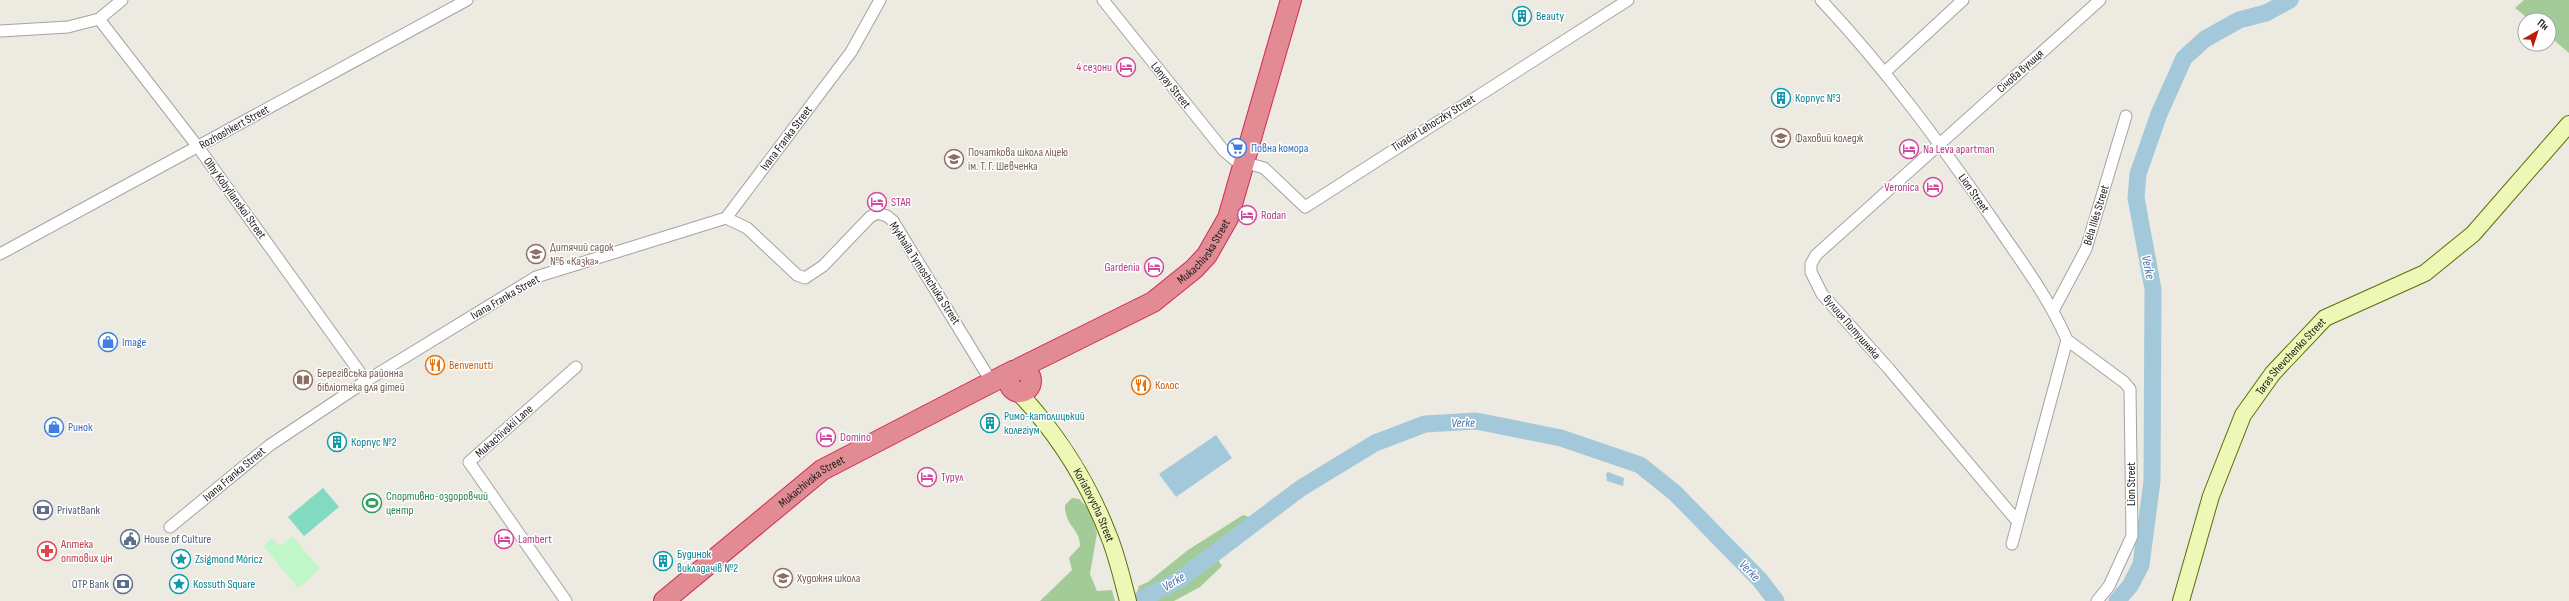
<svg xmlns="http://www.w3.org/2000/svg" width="2569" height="601" font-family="'Sofia Sans Condensed',sans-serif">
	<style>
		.grass { fill: #c1e6a9 }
		.forest { fill: #a2cb98 }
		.park { fill: #bff7c9 }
		.pitch { fill: #82dac0 }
		.water { fill: #a3c8da }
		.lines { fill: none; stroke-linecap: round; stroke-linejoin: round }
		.river { stroke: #a3c8da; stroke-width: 17 }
		.street-casing { stroke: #a3a3a3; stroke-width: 13 }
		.secondary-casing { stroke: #596e08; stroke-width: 18 }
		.highway-casing { stroke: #d02a53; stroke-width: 22 }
		.street { stroke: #fff; stroke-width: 11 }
		.secondary { stroke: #edf7b6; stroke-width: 16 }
		.highway { stroke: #e38b93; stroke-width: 20 }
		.labels { text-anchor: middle; stroke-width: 3; stroke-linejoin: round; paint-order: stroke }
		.culture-label { font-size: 12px; fill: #0d838f; stroke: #fff; text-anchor: start }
		.hotel-label { font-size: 12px; fill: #b23c85; stroke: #fff; text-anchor: start }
		.street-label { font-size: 12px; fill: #1c1c1c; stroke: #fff }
		.education-label { font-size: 12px; fill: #785e54; stroke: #fff; text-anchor: start }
		.shop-label { font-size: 12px; fill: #366cbe; stroke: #fff; text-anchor: start }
		.food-label { font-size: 12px; fill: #c56008; stroke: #fff; text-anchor: start }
		.leisure-label { font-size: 12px; fill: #27864d; stroke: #fff; text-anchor: start }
		.service-label { font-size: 12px; fill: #4e5e75; stroke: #fff; text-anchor: start }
		.health-label { font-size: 12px; fill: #be3a42; stroke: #fff; text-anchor: start }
		.water-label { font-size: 13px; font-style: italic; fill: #4d71a7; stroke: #fff }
	</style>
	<rect width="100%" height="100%" fill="#edeae2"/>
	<path class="grass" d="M1015.5 381a5.5 5.5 0 1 1 11 0a5.5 5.5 0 1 1-11 0Z"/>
	<path class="forest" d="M2524 0H2569V53L2549 36V20H2530L2515 8Z
		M1072 498 1079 499 1089 509 1097 533 1090 574 1097 591 1112 590 1115 601H1040L1072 570 1069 558 1080 546C1080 528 1065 527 1065 505Z
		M1243 515 1249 517 1212 551 1222 566 1200 587 1174 601H1134L1139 586 1148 582 1188 550Z"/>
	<path class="park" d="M292 536 320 569 298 588 264 547 271 538 280 546Z"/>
	<path class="pitch" d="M323 488 339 507 304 536 288 517Z"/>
	<path class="water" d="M1216 435 1232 458 1176 497 1159 474Z
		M1608 472 1624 478 1623 486 1607 481 1606 474Z"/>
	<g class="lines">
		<path class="river" d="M1138 601 1179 580 1301 488 1375 443 1425 424 1476 421 1561 438 1640 465 1675 493 1760 580 1776 601
			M2117 601 2130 586 2141 565 2152 481 2153 289 2136 198 2138 174 2159 114 2184 58 2205 39 2239 20 2266 13 2290 0"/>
		<defs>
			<path id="street" d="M1103 0 1224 151 1235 160 1264 168 1305 207 1628 0
				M1821 0C1885 68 1940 143 1993 220 2020 260 2048 296 2067 340
				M99 19 198 147 366 381
				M0 31 68 27 99 19 122 0
				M1885 72 1963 0
				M726 218 747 228 797 275 805 278 823 266 870 217 877 213 887 216 893 221 994 386
				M0 254 467 0
				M2054 309 2086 249 2126 116
				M2017 521 1889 369 1822 294 1811 272V264L1816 255 2100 0
				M170 527 270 445 366 381 536 277 726 218 851 52 880 0
				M2012 544 2067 340 2124 382 2130 389 2132 536 2109 586 2097 601
				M566 601 469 462 576 367"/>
			<g id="secondary">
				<path id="s1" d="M1018 392C1056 432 1088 482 1108 534 1117 555 1122 579 1128 601"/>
				<path id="s2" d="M2181 601 2211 496 2243 415 2273 373 2325 318 2425 273 2473 234 2569 124"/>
			</g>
			<g id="highway">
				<path id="s3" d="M1018 369 1153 302 1194 269 1207 255 1228 218 1291 0"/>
				<circle cx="1020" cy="381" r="11"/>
				<path id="s4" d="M664 601 822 470 1013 371"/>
			</g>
		</defs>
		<use href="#street" class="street-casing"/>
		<use href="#secondary" class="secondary-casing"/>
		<use href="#highway" class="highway-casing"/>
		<use href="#street" class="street"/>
		<use href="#secondary" class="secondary"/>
		<use href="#highway" class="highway"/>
	</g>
	<defs>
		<symbol id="building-ring" viewBox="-11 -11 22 22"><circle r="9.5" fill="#fff" stroke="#0f9aa8" stroke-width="1.5"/><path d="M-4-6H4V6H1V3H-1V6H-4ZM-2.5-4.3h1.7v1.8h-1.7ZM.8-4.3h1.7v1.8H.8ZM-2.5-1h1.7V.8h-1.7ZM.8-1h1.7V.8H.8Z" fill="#0f9aa8"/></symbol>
		<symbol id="hotel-ring" viewBox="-11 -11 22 22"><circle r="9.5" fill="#fff" stroke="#d1479c" stroke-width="1.5"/><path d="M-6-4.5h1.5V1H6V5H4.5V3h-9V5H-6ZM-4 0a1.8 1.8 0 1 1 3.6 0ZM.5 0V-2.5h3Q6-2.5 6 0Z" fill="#d1479c"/></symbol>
		<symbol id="university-ring" viewBox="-11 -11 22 22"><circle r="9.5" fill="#fff" stroke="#8d6e63" stroke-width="1.5"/><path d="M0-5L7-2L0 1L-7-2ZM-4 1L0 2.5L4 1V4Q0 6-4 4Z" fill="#8d6e63"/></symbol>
		<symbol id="supermarket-ring" viewBox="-11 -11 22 22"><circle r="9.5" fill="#fff" stroke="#3f7fe0" stroke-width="1.5"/><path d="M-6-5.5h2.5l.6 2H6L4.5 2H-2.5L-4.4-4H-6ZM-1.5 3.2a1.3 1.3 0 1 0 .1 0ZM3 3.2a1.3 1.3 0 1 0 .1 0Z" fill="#3f7fe0"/></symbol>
		<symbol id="school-ring" viewBox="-11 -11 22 22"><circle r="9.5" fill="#fff" stroke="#8d6e63" stroke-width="1.5"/><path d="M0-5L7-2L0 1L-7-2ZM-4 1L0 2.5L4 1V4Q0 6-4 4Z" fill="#8d6e63"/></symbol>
		<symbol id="shop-ring" viewBox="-11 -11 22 22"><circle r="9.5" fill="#fff" stroke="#3f7fe0" stroke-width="1.5"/><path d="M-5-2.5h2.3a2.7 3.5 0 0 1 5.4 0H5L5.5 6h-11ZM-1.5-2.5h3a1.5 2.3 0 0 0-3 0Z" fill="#3f7fe0"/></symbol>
		<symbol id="restaurant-ring" viewBox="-11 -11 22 22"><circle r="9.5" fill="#fff" stroke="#e8710a" stroke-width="1.5"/><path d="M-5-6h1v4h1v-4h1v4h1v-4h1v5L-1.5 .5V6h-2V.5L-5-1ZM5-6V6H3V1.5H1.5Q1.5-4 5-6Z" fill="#e8710a"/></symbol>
		<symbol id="library-ring" viewBox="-11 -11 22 22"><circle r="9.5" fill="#fff" stroke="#8d6e63" stroke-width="1.5"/><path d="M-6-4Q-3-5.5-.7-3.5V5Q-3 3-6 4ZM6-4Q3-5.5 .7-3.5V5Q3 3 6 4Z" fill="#8d6e63"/></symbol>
		<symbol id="stadium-ring" viewBox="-11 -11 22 22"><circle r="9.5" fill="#fff" stroke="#2e9e5b" stroke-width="1.5"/><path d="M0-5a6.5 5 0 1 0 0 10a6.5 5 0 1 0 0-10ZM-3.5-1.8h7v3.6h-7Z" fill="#2e9e5b"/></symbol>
		<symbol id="bank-ring" viewBox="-11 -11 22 22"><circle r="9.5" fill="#fff" stroke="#5c6f8a" stroke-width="1.5"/><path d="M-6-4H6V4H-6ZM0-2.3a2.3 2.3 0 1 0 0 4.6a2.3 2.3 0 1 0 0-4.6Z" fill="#5c6f8a"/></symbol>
		<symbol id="civic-ring" viewBox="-11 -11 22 22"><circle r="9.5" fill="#fff" stroke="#5c6f8a" stroke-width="1.5"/><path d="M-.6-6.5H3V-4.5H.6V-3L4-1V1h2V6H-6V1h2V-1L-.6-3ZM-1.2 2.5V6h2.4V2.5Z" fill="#5c6f8a"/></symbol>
		<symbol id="pharmacy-ring" viewBox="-11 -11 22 22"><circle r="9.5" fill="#fff" stroke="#e0444e" stroke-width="1.5"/><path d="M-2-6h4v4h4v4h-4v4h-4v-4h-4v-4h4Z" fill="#e0444e"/></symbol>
		<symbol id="sight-ring" viewBox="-11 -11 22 22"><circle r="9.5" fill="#fff" stroke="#0f9aa8" stroke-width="1.5"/><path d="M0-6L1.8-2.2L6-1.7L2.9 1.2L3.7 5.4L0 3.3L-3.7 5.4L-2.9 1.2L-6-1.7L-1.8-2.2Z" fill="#0f9aa8"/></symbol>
	</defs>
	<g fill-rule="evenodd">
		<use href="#building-ring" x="1511" y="5" width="22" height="22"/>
		<use href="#hotel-ring" x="1115" y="56" width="22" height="22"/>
		<use href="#building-ring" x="1770" y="87" width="22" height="22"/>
		<use href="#university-ring" x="1770" y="127" width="22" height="22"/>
		<use href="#supermarket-ring" x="1226" y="137" width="22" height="22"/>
		<use href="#hotel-ring" x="1898" y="138" width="22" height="22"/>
		<use href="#school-ring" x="943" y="148" width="22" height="22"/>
		<use href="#hotel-ring" x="1922" y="176" width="22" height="22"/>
		<use href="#hotel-ring" x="866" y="191" width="22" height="22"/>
		<use href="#hotel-ring" x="1236" y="204" width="22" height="22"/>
		<use href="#school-ring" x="525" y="243" width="22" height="22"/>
		<use href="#hotel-ring" x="1143" y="256" width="22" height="22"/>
		<use href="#shop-ring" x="97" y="331" width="22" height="22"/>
		<use href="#restaurant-ring" x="424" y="354" width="22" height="22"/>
		<use href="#library-ring" x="292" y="369" width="22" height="22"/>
		<use href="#restaurant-ring" x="1130" y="374" width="22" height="22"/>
		<use href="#building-ring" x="979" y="412" width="22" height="22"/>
		<use href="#shop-ring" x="43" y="416" width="22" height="22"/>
		<use href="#hotel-ring" x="815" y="426" width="22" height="22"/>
		<use href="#building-ring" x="326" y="431" width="22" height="22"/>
		<use href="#hotel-ring" x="916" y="466" width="22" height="22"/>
		<use href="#stadium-ring" x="361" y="492" width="22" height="22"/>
		<use href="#bank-ring" x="32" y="499" width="22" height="22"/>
		<use href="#civic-ring" x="119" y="528" width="22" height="22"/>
		<use href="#hotel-ring" x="493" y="528" width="22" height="22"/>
		<use href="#pharmacy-ring" x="36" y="540" width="22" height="22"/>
		<use href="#sight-ring" x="170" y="548" width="22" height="22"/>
		<use href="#building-ring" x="652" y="550" width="22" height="22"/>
		<use href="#school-ring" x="772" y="567" width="22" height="22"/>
		<use href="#bank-ring" x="112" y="573" width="22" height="22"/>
		<use href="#sight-ring" x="168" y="573" width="22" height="22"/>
	</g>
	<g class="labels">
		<g class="culture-label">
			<text x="1536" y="20">Beauty</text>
			<text x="1795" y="102">Корпус №3</text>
			<text x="1004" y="420">Римо-католицький<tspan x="1004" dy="14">колегіум</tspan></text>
			<text x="351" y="446">Корпус №2</text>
			<text x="677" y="558">Будинок<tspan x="677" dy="14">викладачів №2</tspan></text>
			<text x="195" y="563">Zsigmond Móricz</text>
			<text x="193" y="588">Kossuth Square</text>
		</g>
		<g class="hotel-label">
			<text x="1112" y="71" text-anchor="end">4 сезони</text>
			<text x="1923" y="153">Na Leva apartman</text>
			<text x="1919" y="191" text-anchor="end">Veronica</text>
			<text x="891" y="206">STAR</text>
			<text x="1261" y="219">Rodan</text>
			<text x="1140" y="271" text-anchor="end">Gardenia</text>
			<text x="840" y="441">Domino</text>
			<text x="941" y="481">Турул</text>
			<text x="518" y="543">Lambert</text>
		</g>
		<g class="street-label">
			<text transform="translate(2020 71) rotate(-42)" y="4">Січова вулиця</text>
			<text transform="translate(1171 85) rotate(51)" y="4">Lónyay Street</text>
			<text transform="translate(1433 123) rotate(-32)" y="4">Tivadar Lehoczky Street</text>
			<text transform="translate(234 127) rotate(-29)" y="4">Rozhoshkert Street</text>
			<text transform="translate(786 138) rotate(-53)" y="4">Ivana Franka Street</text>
			<text transform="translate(1974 193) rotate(55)" y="4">Lion Street</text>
			<text transform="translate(235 198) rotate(54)" y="4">Olhy Kobylianskoi Street</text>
			<text transform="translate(2096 215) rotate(-73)" y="4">Béla Illés Street</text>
			<text dy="4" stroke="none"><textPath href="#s3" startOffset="223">Mukachivska Street</textPath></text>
			<text transform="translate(925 273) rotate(57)" y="4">Mykhaila Tymoshchuka Street</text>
			<text transform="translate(505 297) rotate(-30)" y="4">Ivana Franka Street</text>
			<text transform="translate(1852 327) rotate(49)" y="4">вулиця Потушняка</text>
			<text dy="4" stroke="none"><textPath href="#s2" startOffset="272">Taras Shevchenko Street</textPath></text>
			<text transform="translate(504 431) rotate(-42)" y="4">Mukachivskii Lane</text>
			<text transform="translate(234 474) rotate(-40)" y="4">Ivana Franka Street</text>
			<text dy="4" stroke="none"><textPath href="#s4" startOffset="190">Mukachivska Street</textPath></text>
			<text transform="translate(2131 484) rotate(-90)" y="4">Lion Street</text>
			<text dy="4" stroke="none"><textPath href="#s1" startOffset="137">Koriatovycha Street</textPath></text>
		</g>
		<g class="education-label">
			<text x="1795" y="142">Фаховий коледж</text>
			<text x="968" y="156">Початкова школа ліцею<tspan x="968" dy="14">ім. Т. Г. Шевченка</tspan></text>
			<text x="550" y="251">Дитячий садок<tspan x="550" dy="14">№6 «Казка»</tspan></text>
			<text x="317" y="377">Берегівська районна<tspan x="317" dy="14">бібліотека для дітей</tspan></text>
			<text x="797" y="582">Художня школа</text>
		</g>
		<g class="shop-label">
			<text x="1251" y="152">Повна комора</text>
			<text x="122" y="346">Image</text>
			<text x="68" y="431">Ринок</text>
		</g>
		<g class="food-label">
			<text x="449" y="369">Benvenutti</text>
			<text x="1155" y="389">Колос</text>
		</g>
		<g class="leisure-label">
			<text x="386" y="500">Спортивно-оздоровчий<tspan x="386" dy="14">центр</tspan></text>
		</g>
		<g class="service-label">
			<text x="57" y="514">PrivatBank</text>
			<text x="144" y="543">House of Culture</text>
			<text x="109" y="588" text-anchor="end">OTP Bank</text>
		</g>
		<g class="health-label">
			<text x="61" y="548">Аптека<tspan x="61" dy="14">оптових цін</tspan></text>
		</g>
		<g class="water-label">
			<text transform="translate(2149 267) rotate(79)" y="5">Verke</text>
			<text transform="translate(1463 422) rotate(-1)" y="5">Verke</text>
			<text transform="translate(1750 570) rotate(46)" y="5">Verke</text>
			<text transform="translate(1173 581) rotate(-31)" y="5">Verke</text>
		</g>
	</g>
	<g transform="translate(2537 32) rotate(39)"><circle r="19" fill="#ffffff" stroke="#a4a4a4"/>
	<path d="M0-3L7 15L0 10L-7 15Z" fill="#c11907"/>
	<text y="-6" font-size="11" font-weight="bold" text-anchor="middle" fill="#1c1c1c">Пн</text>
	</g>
</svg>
